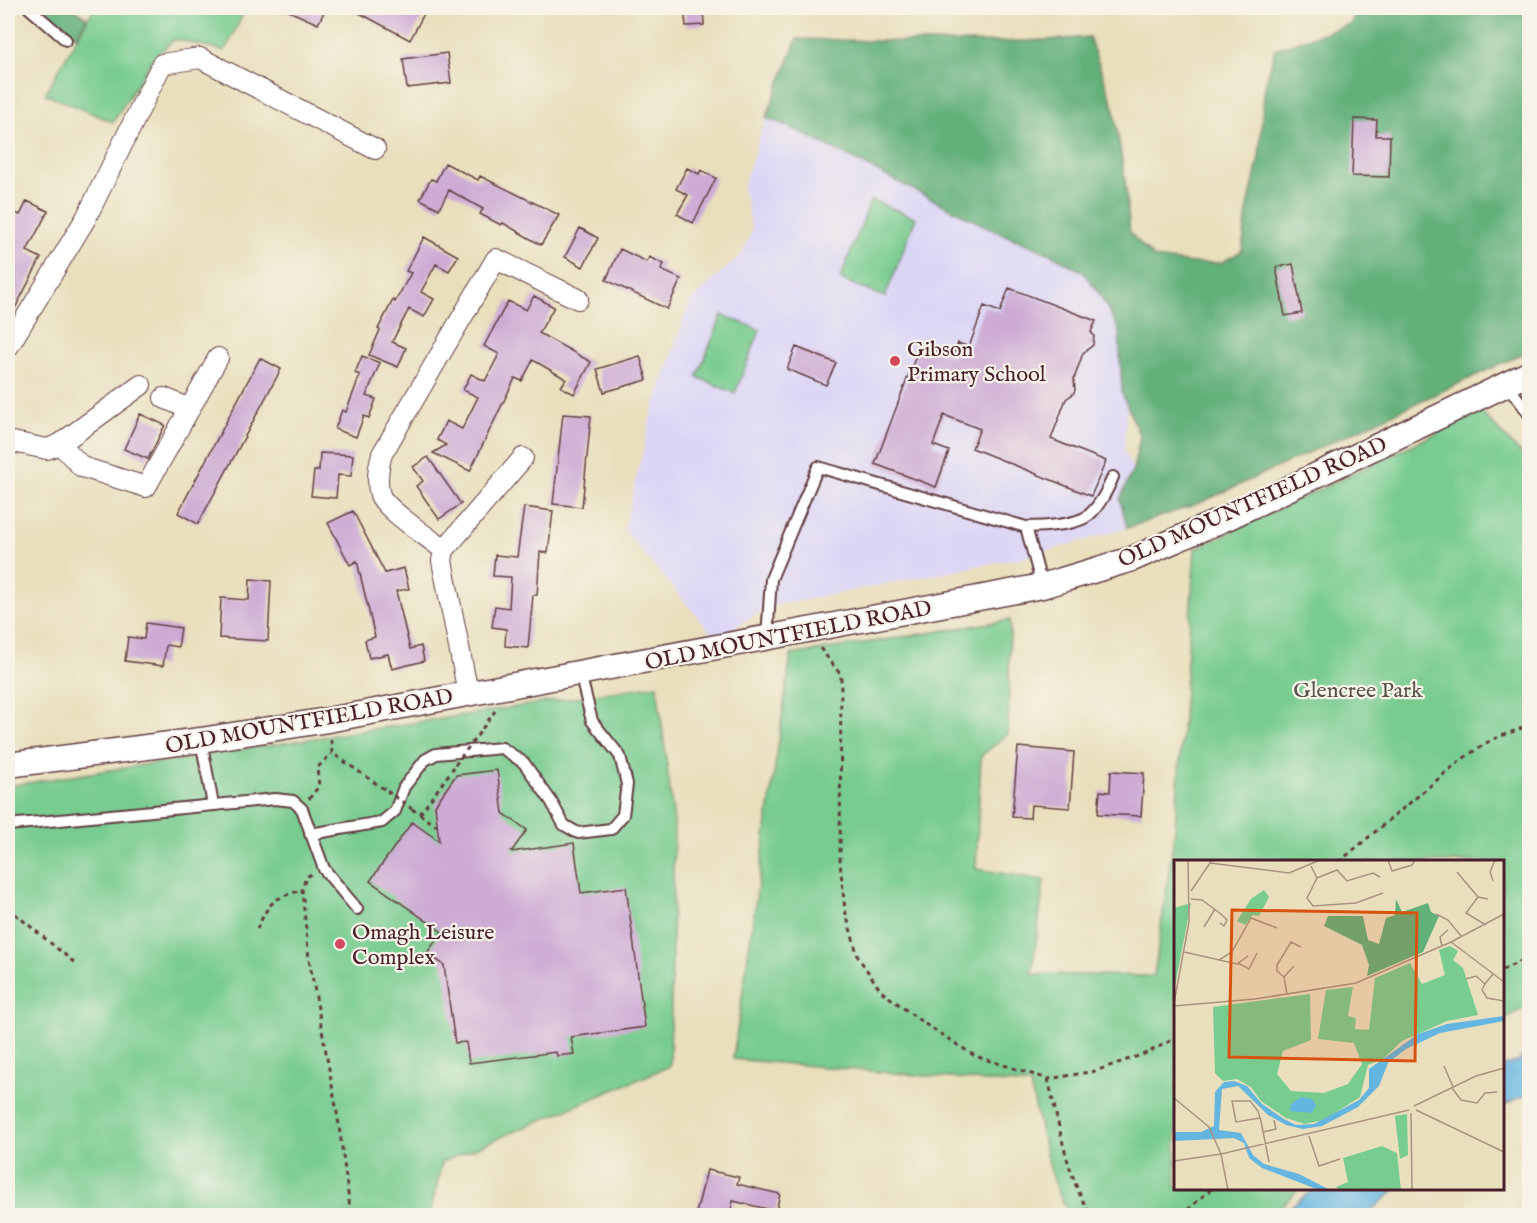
<svg xmlns="http://www.w3.org/2000/svg" width="1537" height="1223" font-family="'IM FELL English',serif">
	<style>
		.built { fill: #dcd6f6 }
		.green { fill: #78cc90; stroke: #61765e; stroke-width: 1.5 }
		.forest { fill: #62b07a; stroke: #566852; stroke-width: 1.5 }
		.water { fill: #64b5df; stroke: #576a85; stroke-width: 1.5 }
		.building { fill: #cdabd4 }
		.lines { fill: none; stroke-linecap: round; stroke-linejoin: round }
		.service-casing { stroke: #623c41; stroke-width: 14 }
		.minor-casing { stroke: #623c41; stroke-width: 22 }
		.tertiary-casing { stroke: #623c41; stroke-width: 27 }
		.path { stroke: #623c41; stroke-width: 3; stroke-dasharray: 4.5 4.5; stroke-linecap: butt }
		.service { stroke: #fff; stroke-width: 10 }
		.minor { stroke: #fff; stroke-width: 20 }
		.tertiary { stroke: #fff; stroke-width: 24 }
		.path-bridge { stroke: #623c41; stroke-width: 3; stroke-dasharray: 4.5 4.5; stroke-linecap: butt }
		.poi-dot { fill: #d1495b; stroke: #f7f3e8; stroke-width: 2 }
		.labels { text-anchor: middle; stroke-width: 4.5; stroke-linejoin: round; paint-order: stroke }
		.poi-label { font-size: 22px; fill: #4a1f2b; stroke: #f7f3e8; text-anchor: start }
		.street-label { font-size: 22px; fill: #4a1f2b; stroke: #f7f3e8 }
		.park-label { font-size: 22px; fill: #585349; stroke: #f7f3e8 }
		.inset-road { fill: none; stroke: #a99282; stroke-width: 1.5 }
		.view { fill: #d8530f; fill-opacity: 0.15; stroke: #d8530f; stroke-width: 3 }
		.inset-edge { fill: none; stroke: #4a1f2b; stroke-width: 3 }
	</style>
	<rect width="100%" height="100%" fill="#f7f3e8"/>
	<filter id="ink" filterUnits="userSpaceOnUse"><feTurbulence type="fractalNoise" baseFrequency=".0167" numOctaves="2"/><feDisplacementMap in="SourceGraphic" scale="12" xChannelSelector="R" yChannelSelector="G"/><feConvolveMatrix kernelMatrix="1 2 1 2 8 2 1 2 1" color-interpolation-filters="sRGB"/></filter>
	<filter id="wash" filterUnits="userSpaceOnUse"><feTurbulence type="fractalNoise" baseFrequency=".008" numOctaves="4" result="noise"/><feDisplacementMap in="SourceGraphic" scale="24" xChannelSelector="R" yChannelSelector="G"/><feGaussianBlur stdDeviation="1.35" result="paint"/><feColorMatrix in="noise" values="0 0 0 0 0 0 0 0 0 0 0 0 0 0 0 0 0 1.4 0 .05"/><feComposite in="paint" operator="in"/></filter>
	<g filter="url(#wash)">
		<rect width="100%" height="100%" fill="#e9dfbc"/>
		<path class="built" d="M766 118 790 127 993 230 1051 254 1083 272 1099 293 1119 330 1122 393 1127 405 1124 450 1133 470 1120 498 1127 528 1033 555 769 607 716 638 624 531 652 412 690 301 742 254 752 230 743 186Z"/>
		<path class="green" d="M94 8H246L225 51 175 39 154 57 113 122 45 94Z
			M871 200 916 218 885 297 840 279Z
			M722 315 760 330 735 393 697 377Z
			M1481 412 1529 462V1005L1503 1020 1502 862H1176V1188L1299 1189 1275 1212 1267 1215H1070C1047 1177 1041 1127 1030 1085L733 1059 791 655 1010 620 1008 734 981 756 976 869 1044 880 1032 974 1154 976 1175 829 1195 549Z
			M657 685 674 823 670 1066 442 1162 430 1215 8 1216V786Z"/>
		<path class="forest" d="M42 8H73L87 18 76 36Z
			M1357 8H1529V351L1200 503 1127 528 1120 499 1133 470 1140 437 1122 393 1119 330 1099 293 1083 272 1051 254 993 230 790 127 766 118 797 39C894 41 991 46 1089 37L1113 104 1125 179 1130 233 1154 258 1192 263H1221L1242 251 1247 212 1259 157 1264 91 1275 49 1351 24Z"/>
		<path class="water" d="M1529 1029V1094L1503 1105V1066L1519 1061 1525 1052Z
			M1314 1189V1188L1396 1189 1366 1215H1279Z"/>
		<g id="blocks">
			<path class="building" d="M282 8H326L318 24Z
				M350 8H427L410 40Z
				M684 8H703L704 25 686 26Z
				M447 53 451 83 407 88 403 59Z
				M1354 119 1377 120 1376 136H1390L1389 177 1352 176Z
				M445 163 478 180 480 176 559 215 541 245 503 223 501 225 480 214 483 209 449 190 439 209 420 199 431 179 436 181Z
				M687 168 699 174 701 170 716 178 693 223 677 214 688 195 676 189Z
				M27 201 48 211 27 251 41 258 8 322V209L20 215Z
				M580 228 598 238 583 267 565 257Z
				M424 237 458 256 449 271 436 264 421 292 434 299 424 317 409 309 392 342 406 348 398 367 369 355 380 330 378 329 393 300 395 302 411 273 406 271Z
				M620 249 647 262 649 257 664 264 661 270 681 279 667 309 606 280Z
				M1293 264 1302 313 1285 316 1276 267Z
				M1009 288 1096 321 1091 332 1094 336 1093 345 1083 353 1074 379 1075 390 1073 394 1066 399 1051 439 1106 461 1091 496 972 448 980 429 944 415 933 445 949 451 936 487 875 464 920 345 953 357 958 343 969 347 984 306 1000 312Z
				M534 296 554 307 539 333 591 362 574 394 561 387 566 379 533 360 522 381 515 378 470 471 433 453 446 445 437 440 446 421 462 429 478 397 463 390 471 374 485 381 499 354 484 346 508 301 526 310Z
				M796 347 836 363 826 385 787 369Z
				M362 356 380 363 366 396 376 399 369 418 364 416 356 437 335 429 342 410 346 412 360 375 355 373Z
				M640 356 647 380 604 392 597 369Z
				M260 358 281 369 198 524 178 513Z
				M140 414 165 425 148 459 124 449Z
				M563 414 591 416 582 507 553 504Z
				M320 453 353 455 351 476 338 475 336 498 311 496 314 471H319Z
				M428 457 461 504 439 519 416 486 423 481 413 467Z
				M524 507 553 511 548 553 540 552 537 595H533L528 648 505 646 506 629 492 627 495 606 509 608 511 577 493 576 495 555 517 557Z
				M353 511 385 573 404 568 409 589 396 591 410 649 421 646 424 661 392 669 388 654 369 658 365 640 375 637 357 561 350 565 328 523Z
				M250 579 271 581 268 641 219 638 221 598 249 600Z
				M146 623 181 628 178 647 166 645 163 666 125 661 128 637 144 639Z
				M1018 747 1074 752 1070 808 1031 805 1030 818 1012 817Z
				M497 770 503 813 527 830 511 852 574 843 581 893 626 887 645 1027 571 1037 574 1054 557 1056 556 1052 469 1063 466 1042 455 1043 444 965 427 953 442 932 370 881 412 822 439 841 435 805 456 775Z
				M1111 771 1144 773 1141 816 1098 814 1100 791 1110 792Z
				M707 1170 739 1177 737 1184 780 1194 776 1211 733 1201 730 1215H707L696 1213Z"/>
		</g>
	</g>
	<g filter="url(#ink)">
		<use href="#blocks" fill-opacity="0" stroke="#623c41" stroke-width="1.5"/>
		<g class="lines">
			<defs>
				<path id="service" d="M29 8 66 40
					M1507 384 1530 415
					M1026 527C1042 527 1079 525 1090 514 1101 504 1107 490 1113 477
					M767 638 771 579 818 467 1026 527 1042 586
					M201 740 213 805
					M8 825 275 799 293 801 302 809 324 869 357 909
					M310 834 382 822 395 811 404 787 425 760 436 754 502 748 524 763 551 801 564 825 578 833 611 829 623 815 627 784 620 756 592 721 580 673"/>
				<path id="minor" d="M8 347 86 218 162 64 200 58 375 149
					M164 398 190 409
					M8 441 47 449 60 444 141 385
					M60 444 82 467 146 487 218 358
					M444 550C431 539 385 509 380 495 376 481 378 468 382 454L496 259 578 299
					M468 693 442 561 444 550 523 458"/>
				<path id="tertiary" d="M8 765 201 740 328 720 1042 586 1132 559 1231 516 1530 373"/>
			</defs>
			<use href="#service" class="service-casing"/>
			<use href="#minor" class="minor-casing"/>
			<use href="#tertiary" class="tertiary-casing"/>
			<path class="path" d="M820 648 841 675 840 862 845 910 858 957 881 991 922 1022 975 1056 1048 1079 1095 1071 1147 1053 1176 1038
				M477 736 495 711
				M331 740 332 753 387 791
				M309 799 319 786 317 768 332 753
				M412 809 437 826
				M420 814 454 767
				M1339 862 1461 760 1491 740 1530 725
				M311 874 306 877 302 890 309 959 338 1118 351 1216
				M8 908 76 964
				M257 929C270 901 272 899 302 890
				M1502 970 1530 957
				M1048 1079C1058 1119 1068 1183 1092 1216
				M1181 1216 1212 1188"/>
			<use href="#service" class="service"/>
			<use href="#minor" class="minor"/>
			<use href="#tertiary" class="tertiary"/>
			<path class="path-bridge" d="M455 765 477 736
				M387 791 412 809"/>
		</g>
	</g>
	<g class="poi-dot">
		<circle cx="895" cy="361" r="6"/>
		<circle cx="340" cy="944" r="6"/>
	</g>
	<g class="labels">
		<g class="poi-label">
			<text x="907" y="356">Gibson<tspan x="907" dy="25">Primary School</tspan></text>
			<text x="352" y="939">Omagh Leisure<tspan x="352" dy="25">Complex</tspan></text>
		</g>
		<g class="street-label">
			<text transform="translate(1252 501) rotate(-24)" y="8">OLD MOUNTFIELD ROAD</text>
			<text transform="translate(788 634) rotate(-11)" y="8">OLD MOUNTFIELD ROAD</text>
			<text transform="translate(309 720) rotate(-10)" y="8">OLD MOUNTFIELD ROAD</text>
		</g>
		<g class="park-label">
			<text x="1358" y="697">Glencree Park</text>
		</g>
	</g>
	<g transform="translate(1174 860)">
		<rect width="330" height="330" fill="#e9dfbc"/>
		<path d="M90 30 95 37 85 56 79 55 71 65 63 61 77 39ZM17 43 0 131V48ZM276 86 284 91 279 100 289 108 304 155 273 161 228 181 209 199 194 205 186 237 150 260 131 264 112 258 87 241 77 227 63 219 49 221 41 213 39 147 136 134 137 180 109 191 103 214 117 231 150 233 174 224 188 204 180 183 144 179 152 130 179 127 174 156 182 158 181 169 195 170 201 118 236 103 248 124 271 115 265 90ZM233 254 234 295 226 299 221 256ZM208 286 223 293 227 330H166L162 327 174 322 169 298Z" fill="#78cc90"/>
		<path d="M222 39 228 52 254 43 257 52 265 56 249 92 193 116 195 105 188 85 150 66 154 56H189L194 80 205 84 212 58 221 55Z" fill="#62b07a"/>
		<path d="M330 156V161L266 173 232 189 214 203 205 226 184 247 148 266 129 269 112 265 94 255 64 226 48 229 45 270 67 273 79 295 90 304 125 314 156 330H145L88 308 75 298 70 283 60 278 0 281V272H27L40 266 41 232 50 222 60 221 73 226 88 244 110 259 122 265 140 264 185 240 195 228V209L244 174 273 164ZM127 237 138 239 142 245 138 253 116 251 117 244Z" fill="#64b5df"/>
		<path class="inset-road" d="M214 0 218 11 238 5 241 0M36 3 115 13 146 0M137 6 143 18 133 38 139 46 182 43 209 33M283 12 304 37 314 39M143 18 163 10 173 21 199 13 206 17M319 21 316 12 321 0M17 31 38 0M304 37 292 53 312 65M17 39 28 40 47 54 53 60 50 66 46 63M262 54 274 60 288 77M30 67 41 49M277 82 330 122M268 86 266 77 274 70M10 92 63 104 74 96M45 100 58 92 77 58 103 68M64 103 75 109 83 93M110 117 103 111V105L117 82 127 87M292 119 302 116 311 124 319 114M311 124 308 130 313 138 330 141M113 134 110 117 120 106M0 143 15 62 14 0M0 146 81 139 182 123 277 82 330 54M270 206 279 227M278 228 287 240 303 243 311 233 323 232M0 238 35 267 47 294 54 330M240 246 302 216 330 208M242 250 330 292M237 253 238 330M86 258 62 262 58 241H76L84 251 86 258 87 261 95 302M89 272 102 269 100 260M135 276 145 306 166 299M47 294 235 250M0 301 47 294"/>
		<path class="view" d="M58 50 243 53 241 201 55 197Z"/>
		<rect width="330" height="330" class="inset-edge"/>
	</g>
	<rect width="1537" height="1223" fill="none" stroke="#f7f3e8" stroke-width="30"/>
</svg>
